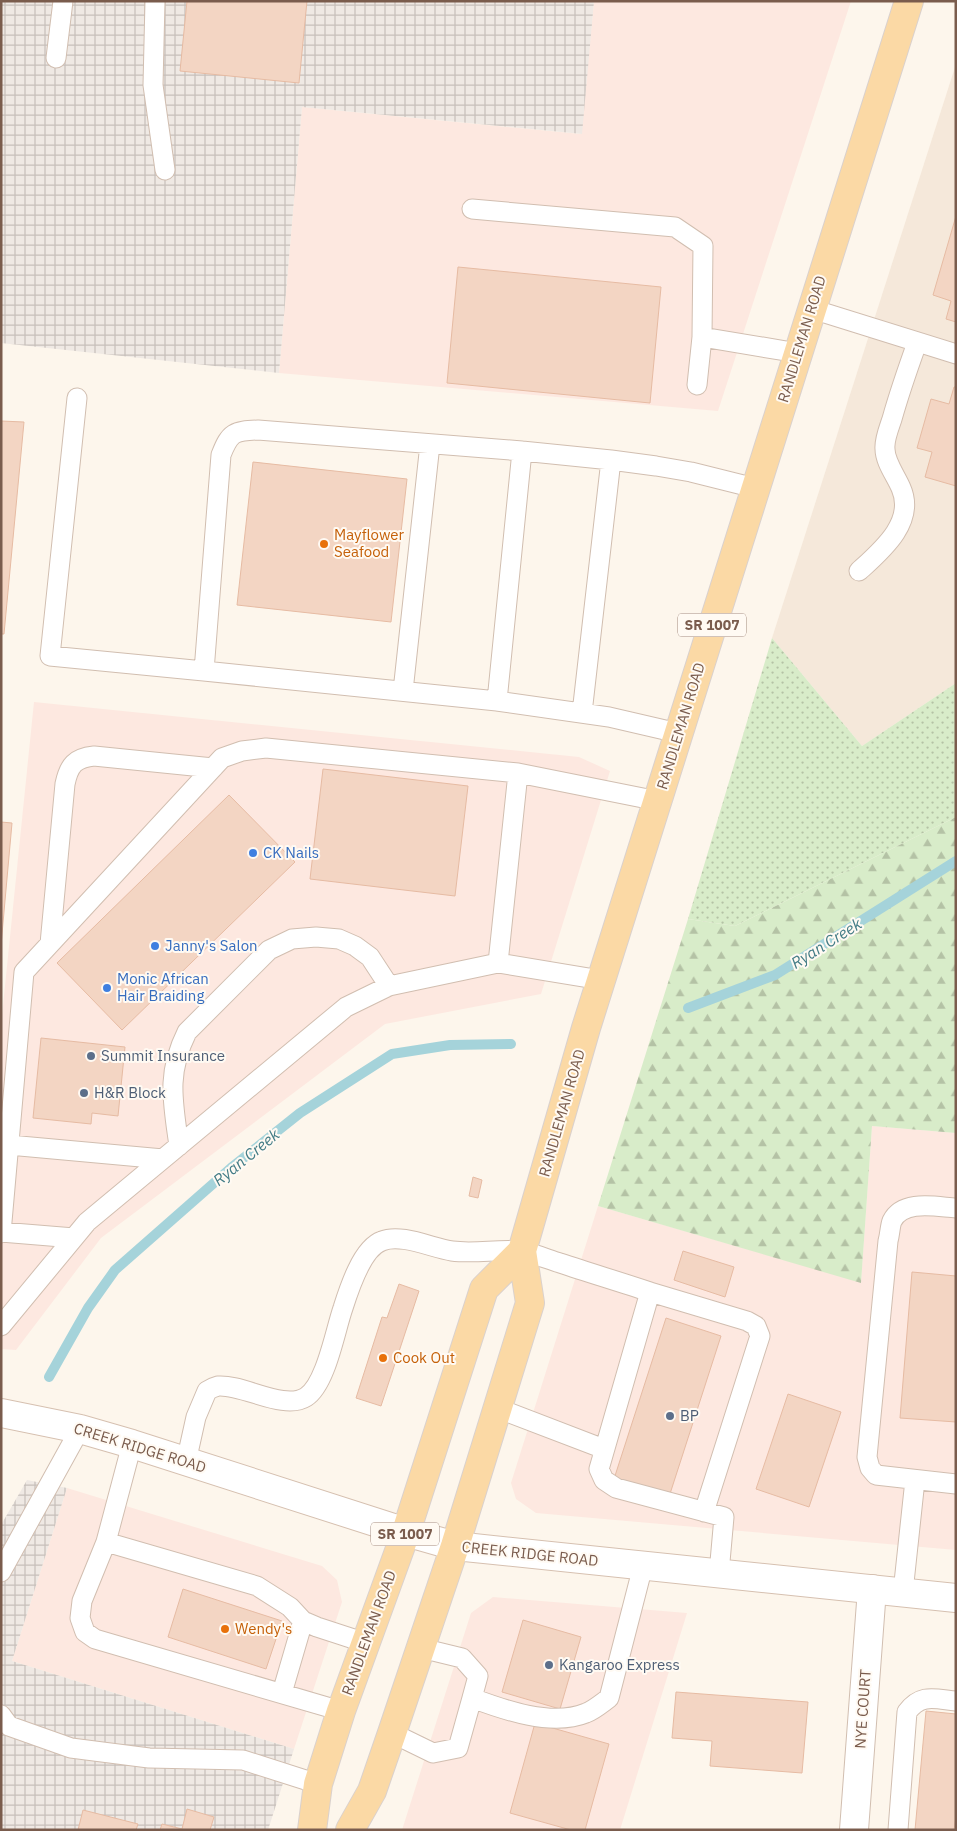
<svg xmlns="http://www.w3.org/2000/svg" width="957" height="1831" font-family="'IBM Plex Sans',sans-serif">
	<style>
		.residential { fill: #f5e8da }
		.commercial { fill: #fde8e0 }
		.industrial { fill: url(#industrial-grid) }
		.green { fill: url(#green-dots) }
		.forest { fill: url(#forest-firs) }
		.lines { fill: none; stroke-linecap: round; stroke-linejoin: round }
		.stream { stroke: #a5d3da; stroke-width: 10 }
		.building { fill: #f3d5c3; stroke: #e6bba3 }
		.lane-casing { stroke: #d1beb0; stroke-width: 21 }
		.street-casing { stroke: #d1beb0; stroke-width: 30 }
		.secondary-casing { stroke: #d6c0b0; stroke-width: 30 }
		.primary-casing { stroke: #dad1cd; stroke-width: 30 }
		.lane { stroke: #fff; stroke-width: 19 }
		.street { stroke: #fff; stroke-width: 28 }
		.secondary { stroke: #fff; stroke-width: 28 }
		.primary { stroke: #fbd9a5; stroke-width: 28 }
		.food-dot { fill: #e8710a; stroke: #fffaf3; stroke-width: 2 }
		.shop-dot { fill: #3f7fe0; stroke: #fffaf3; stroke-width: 2 }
		.service-dot { fill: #5c6f8a; stroke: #fffaf3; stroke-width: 2 }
		.labels { text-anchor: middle; stroke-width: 4; stroke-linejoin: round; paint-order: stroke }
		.shield { fill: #fffaf3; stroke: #a28b7f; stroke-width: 1 }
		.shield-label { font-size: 14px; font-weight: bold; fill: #7a5c4d }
		.street-label { font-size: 15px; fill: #7a5c4d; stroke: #fffaf3 }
		.food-label { font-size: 15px; fill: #c56008; stroke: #fffaf3; text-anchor: start }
		.shop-label { font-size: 15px; fill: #366cbe; stroke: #fffaf3; text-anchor: start }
		.service-label { font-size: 15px; fill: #4e5e75; stroke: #fffaf3; text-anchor: start }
		.water-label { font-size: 16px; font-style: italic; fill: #437c86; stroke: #fffaf3 }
	</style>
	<defs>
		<pattern id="industrial-grid" width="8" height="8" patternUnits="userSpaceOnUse" patternTransform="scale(1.25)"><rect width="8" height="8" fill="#efe9e4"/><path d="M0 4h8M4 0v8" fill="none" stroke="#c7c0bb"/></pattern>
		<pattern id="green-dots" width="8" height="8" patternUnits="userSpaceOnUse" patternTransform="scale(1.25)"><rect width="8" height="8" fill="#d8ecc9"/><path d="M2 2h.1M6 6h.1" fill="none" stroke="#b4c2a5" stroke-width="1.8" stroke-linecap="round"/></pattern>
		<pattern id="forest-firs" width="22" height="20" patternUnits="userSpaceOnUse" patternTransform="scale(1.25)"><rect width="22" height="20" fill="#d8ecc9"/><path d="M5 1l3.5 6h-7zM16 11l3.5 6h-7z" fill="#b4c2a5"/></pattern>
	</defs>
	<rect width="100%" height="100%" fill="#fdf6ec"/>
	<path class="residential" d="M956 64V683L862 746 772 638Z"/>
	<path class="commercial" d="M594 1H851L718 411 279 373 302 107 581 134Z
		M34 702 579 757 610 771 541 994 385 1024 101 1238 16 1350 1 1349V1025Z
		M872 1126 956 1133V1550L536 1513 516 1499 511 1483 598 1206 861 1282Z
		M67 1488 322 1566 337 1580 342 1602 294 1749 12 1661Z
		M493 1597 687 1613 620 1830H402L471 1613Z"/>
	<path class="industrial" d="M1 1H594L582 134 302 107 279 373 1 343Z
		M27 1480 67 1488 12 1661 294 1749 268 1830H1V1525Z"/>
	<path class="green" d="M772 638 862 746 956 683V817L735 926 688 919Z"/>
	<path class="forest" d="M956 817V1133L872 1126 861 1283 598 1206 688 919 735 926Z"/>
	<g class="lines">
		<path class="stream" d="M688 1008 775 975 956 861
			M49 1377 88 1308 115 1270 231 1168 300 1113 392 1054 450 1045 511 1044"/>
	</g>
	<path class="building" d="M187 1H307L299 83 180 71Z
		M956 216V322L946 319 951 301 933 295Z
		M458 267 661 287 650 403 447 383Z
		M954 387H956V486L925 477 932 452 917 448 931 399 949 404Z
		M1 421 24 422 4 634H1Z
		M253 462 407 479 391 622 237 605Z
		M323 769 468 786 455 896 310 879Z
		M229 795 295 862 122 1030 57 963Z
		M1 822 12 823 1 945Z
		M41 1038 125 1047 118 1116 92 1113 91 1124 33 1118Z
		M473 1177 482 1180 478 1198 469 1196Z
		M683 1251 734 1267 725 1297 674 1280Z
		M912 1272 956 1276V1422L900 1418Z
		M399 1284 419 1291 381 1406 356 1398 382 1317 387 1318Z
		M666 1318 721 1336 668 1500 613 1482Z
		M788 1394 841 1412 809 1507 756 1489Z
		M183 1589 282 1621 266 1669 168 1637Z
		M523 1620 581 1637 560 1709 502 1692Z
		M676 1692 808 1702 802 1773 710 1766 712 1741 672 1738Z
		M926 1711 956 1714V1816L954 1830H915Z
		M535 1723 609 1744 585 1830H571L510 1813Z
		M187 1809 214 1817 210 1830H160L162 1824 182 1829Z
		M83 1810 138 1824 136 1830H78Z"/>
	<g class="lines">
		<defs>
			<path id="lane" d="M155 1 153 85 165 170
				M56 58 63 1
				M472 209 675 227 703 246 702 337 798 353
				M812 309 956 354
				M697 385 702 337
				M77 398 50 656 204 671
				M859 571C881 551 916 522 901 488 896 476 885 462 885 449 884 440 889 428 892 419 899 394 908 368 917 343
				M403 691 430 444
				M497 701 522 451
				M582 713 611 460
				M678 733 609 717 497 701 204 671 221 455C230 432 234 431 258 430L522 451 611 460 656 466 691 472 755 488
				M50 944 65 784C69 765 75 758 94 756L213 768
				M601 980 498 963 518 773 658 801
				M9 1145 163 1159
				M179 1146C173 1102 166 1074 187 1032L269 950 292 939 316 937 339 939 355 946 370 957 389 986
				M956 1208C937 1207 903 1199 892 1221 890 1226 890 1234 888 1241L867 1457 870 1468 876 1475 956 1484
				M1 1232 74 1238
				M1 1233 24 972 222 758 242 751 266 748 518 773
				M1 1326 87 1222 346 1007 389 986 498 963
				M497 1408 604 1449
				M132 1444 106 1542 82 1601 80 1618 85 1632 95 1639 341 1711
				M186 1462 196 1417 207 1391C210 1389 214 1387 218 1386 243 1384 284 1411 306 1397 326 1384 335 1331 343 1308 349 1289 362 1248 382 1241 401 1233 432 1248 452 1251 475 1254 497 1249 520 1251 533 1253 547 1259 560 1263 590 1273 620 1282 650 1292
				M704 1512 760 1336 756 1326 747 1321 650 1292 599 1469 604 1480 616 1488 724 1517 719 1573
				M106 1542 257 1586 290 1607 303 1621 317 1627 366 1643
				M1 1572 80 1429
				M903 1592 915 1480
				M421 1648 462 1658 478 1676 472 1698
				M282 1693 303 1621
				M1 1715 9 1726 71 1748 149 1758 243 1760 318 1784
				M392 1733 433 1753 458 1748 472 1698C504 1710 552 1727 586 1713 594 1710 602 1703 609 1698L643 1566
				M898 1830 907 1712C921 1693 935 1699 956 1701"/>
			<path id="street" d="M854 1830 872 1589"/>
			<path id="secondary" d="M1 1413 80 1429 132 1444 406 1532 455 1546 956 1598"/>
			<path id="primary" d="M312 1830 318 1784 341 1711 406 1532 484 1289 522 1251
				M350 1830 372 1791 392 1733 455 1546 530 1303 522 1251 586 1028 909 1"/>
		</defs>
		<use href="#lane" class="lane-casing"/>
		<use href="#street" class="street-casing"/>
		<use href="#secondary" class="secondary-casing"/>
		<use href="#primary" class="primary-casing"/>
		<use href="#lane" class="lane"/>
		<use href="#street" class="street"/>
		<use href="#secondary" class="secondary"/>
		<use href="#primary" class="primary"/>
	</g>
	<g class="food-dot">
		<circle cx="324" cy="544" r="5"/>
		<circle cx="383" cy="1358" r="5"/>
		<circle cx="225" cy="1629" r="5"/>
	</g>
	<g class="shop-dot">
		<circle cx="253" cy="853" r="5"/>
		<circle cx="155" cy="946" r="5"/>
		<circle cx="107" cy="988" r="5"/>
	</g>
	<g class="service-dot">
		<circle cx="91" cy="1056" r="5"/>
		<circle cx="84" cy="1093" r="5"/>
		<circle cx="670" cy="1416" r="5"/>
		<circle cx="549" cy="1665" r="5"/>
	</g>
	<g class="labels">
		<g class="shield">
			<rect x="678" y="613.5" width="68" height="23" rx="4"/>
			<rect x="371" y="1522.5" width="68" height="23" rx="4"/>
		</g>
		<g class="shield-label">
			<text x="712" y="630">SR 1007</text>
			<text x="405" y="1539">SR 1007</text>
		</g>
		<g class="street-label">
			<text transform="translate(802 339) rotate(-73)" y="5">RANDLEMAN ROAD</text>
			<text transform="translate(681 726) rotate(-73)" y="5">RANDLEMAN ROAD</text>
			<text transform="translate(562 1113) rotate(-74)" y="5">RANDLEMAN ROAD</text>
			<text transform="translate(140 1448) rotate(17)" y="5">CREEK RIDGE ROAD</text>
			<text transform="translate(530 1554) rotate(6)" y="5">CREEK RIDGE ROAD</text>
			<text transform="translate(369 1633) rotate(-70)" y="5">RANDLEMAN ROAD</text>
			<text transform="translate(863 1709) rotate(-86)" y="5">NYE COURT</text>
		</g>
		<g class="food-label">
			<text x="334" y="540">Mayflower<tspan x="334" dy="17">Seafood</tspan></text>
			<text x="393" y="1363">Cook Out</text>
			<text x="235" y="1634">Wendy's</text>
		</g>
		<g class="shop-label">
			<text x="263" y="858">CK Nails</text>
			<text x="165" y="951">Janny's Salon</text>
			<text x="117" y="984">Monic African<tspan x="117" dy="17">Hair Braiding</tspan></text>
		</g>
		<g class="service-label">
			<text x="101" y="1061">Summit Insurance</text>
			<text x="94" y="1098">H&amp;R Block</text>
			<text x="680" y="1421">BP</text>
			<text x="559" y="1670">Kangaroo Express</text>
		</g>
		<g class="water-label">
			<text transform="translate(826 943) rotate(-32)" y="6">Ryan Creek</text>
			<text transform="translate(246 1157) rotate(-39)" y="6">Ryan Creek</text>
		</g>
	</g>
	<rect width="957" height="1831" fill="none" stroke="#7a5c4d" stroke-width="5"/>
</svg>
